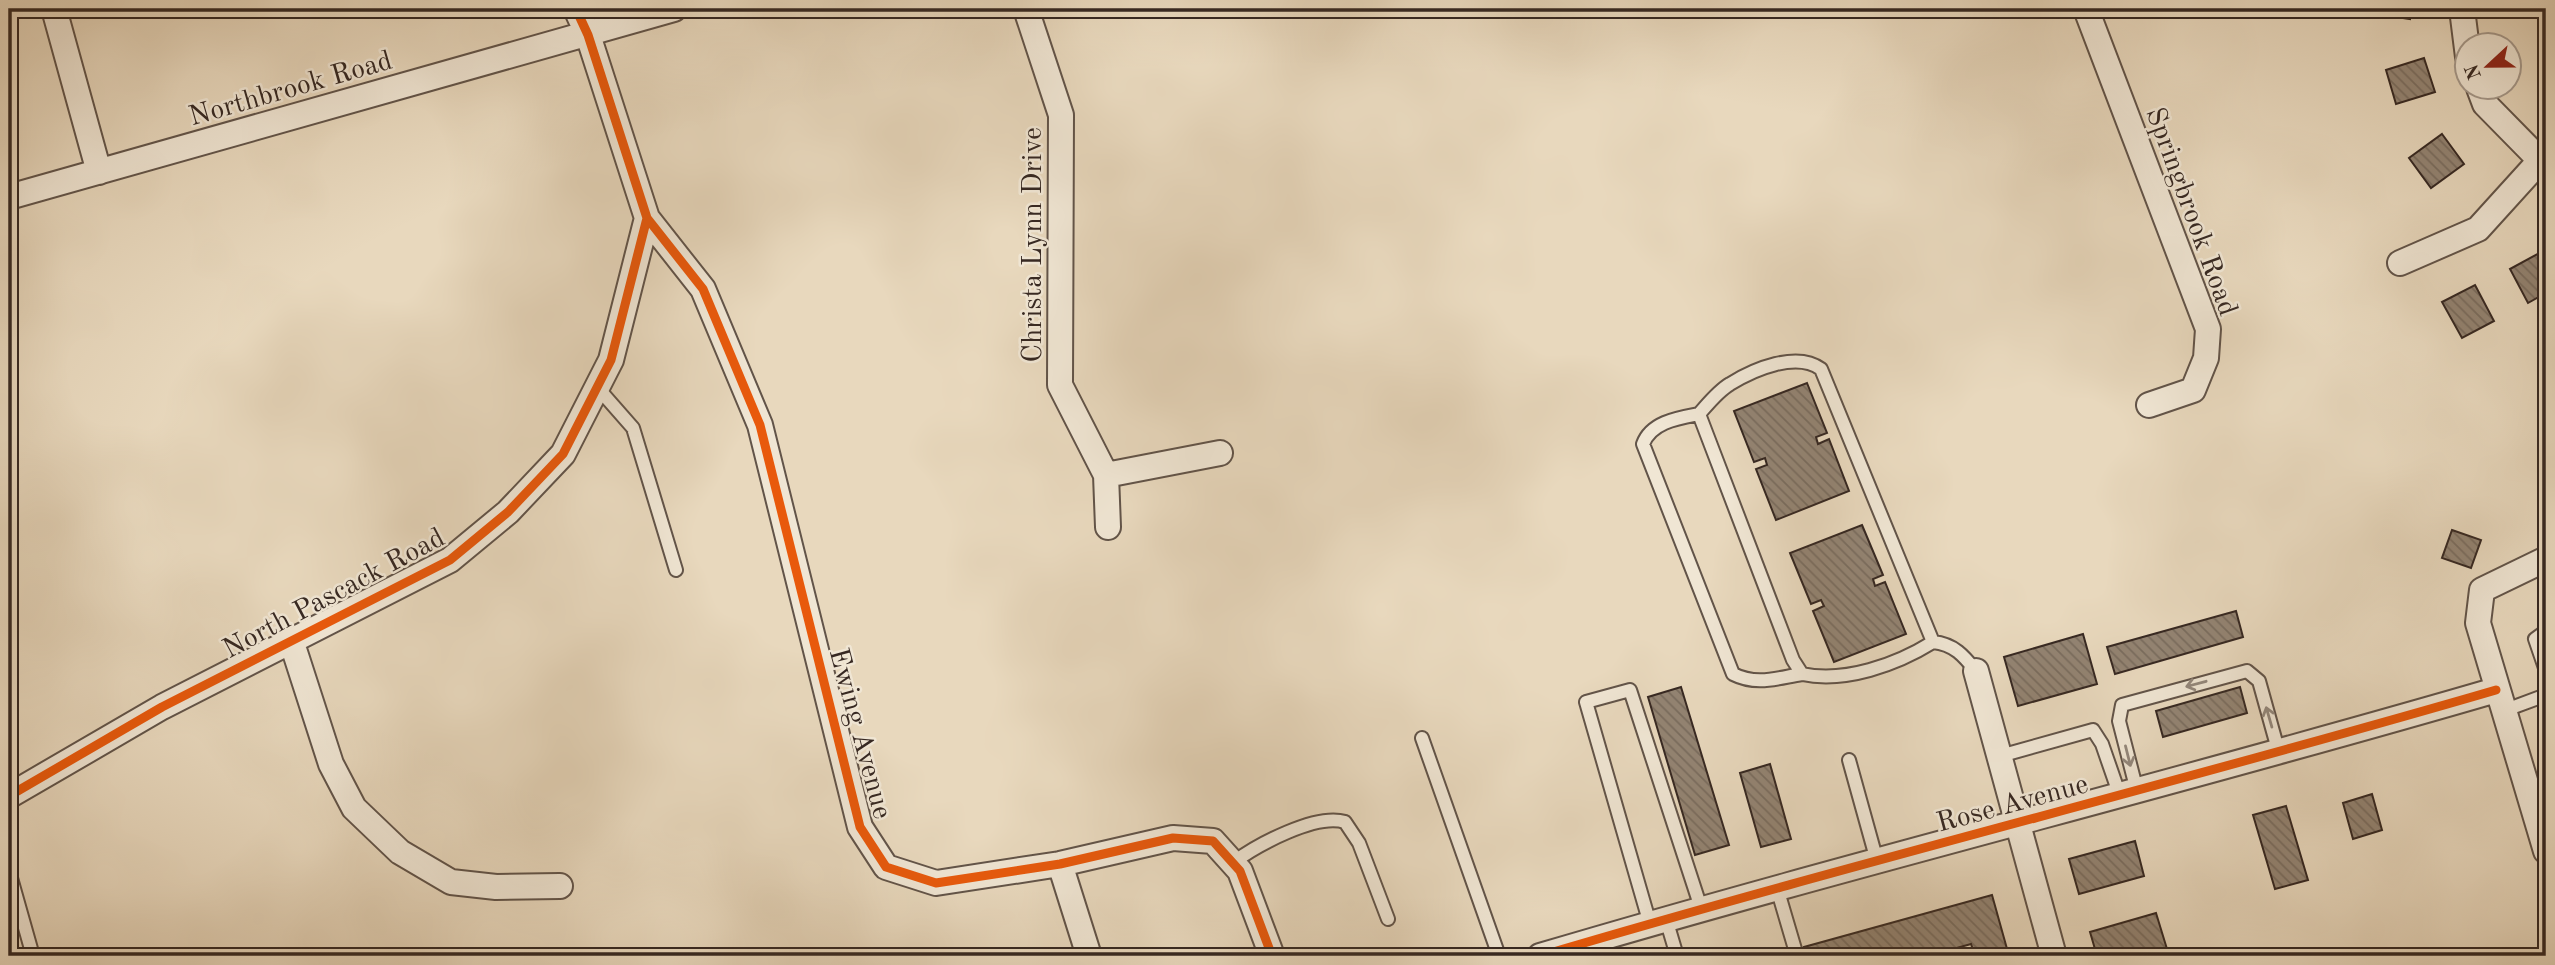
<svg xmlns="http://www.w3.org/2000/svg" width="2555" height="965" font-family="'Old Standard TT',serif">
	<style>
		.building { fill: url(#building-back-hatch); stroke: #362822; stroke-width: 2 }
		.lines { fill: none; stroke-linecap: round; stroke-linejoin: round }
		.service-casing { stroke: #625449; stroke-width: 16 }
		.minor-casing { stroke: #625449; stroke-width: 28 }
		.service { stroke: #f0e6d4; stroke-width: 12 }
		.minor { stroke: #f0e6d4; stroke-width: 24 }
		.cycleway-casing { stroke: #f0e6d4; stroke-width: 13 }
		.cycleway { stroke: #e8590c; stroke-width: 9 }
		.oneway { stroke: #93877b }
		.labels { text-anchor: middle; stroke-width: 5; stroke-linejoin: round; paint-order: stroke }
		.street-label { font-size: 28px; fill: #362822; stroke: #f0e6d4 }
	</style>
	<defs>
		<pattern id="building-back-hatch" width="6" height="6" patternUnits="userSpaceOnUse" patternTransform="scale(1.75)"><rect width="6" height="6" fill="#938473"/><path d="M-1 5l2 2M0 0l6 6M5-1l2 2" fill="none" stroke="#796c5e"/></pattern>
	</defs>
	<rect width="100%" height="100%" fill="#e8d8bd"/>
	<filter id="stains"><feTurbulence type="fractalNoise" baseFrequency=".00286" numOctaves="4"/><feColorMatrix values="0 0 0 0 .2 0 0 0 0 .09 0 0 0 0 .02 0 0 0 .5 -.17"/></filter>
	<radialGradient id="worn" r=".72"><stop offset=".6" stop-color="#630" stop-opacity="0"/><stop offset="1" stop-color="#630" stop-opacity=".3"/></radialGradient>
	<path class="building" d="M2370 9H2411L2410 19 2370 13Z
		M2424 58 2435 92 2396 104 2386 70Z
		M2442 134 2464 164 2431 188 2409 158Z
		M2543 251 2546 257V293L2528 303 2510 269Z
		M2475 285 2494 321 2462 338 2442 302Z
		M1807 383 1827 433 1816 437 1818 444 1829 439 1849 491 1776 520 1756 469 1767 465 1765 458 1754 462 1734 411Z
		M1862 525 1883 575 1873 579 1875 586 1885 582 1906 634 1834 662 1813 611 1824 606 1821 600 1811 604 1790 553Z
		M2452 530 2481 540 2471 568 2442 558Z
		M2236 611 2243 637 2115 674 2107 647Z
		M2083 634 2097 684 2018 706 2004 657Z
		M1681 687 1729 845 1695 855 1648 697Z
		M2240 687 2247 713 2163 737 2156 711Z
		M1770 764 1791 839 1761 847 1740 773Z
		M2372 794 2382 830 2353 839 2343 803Z
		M2286 806 2308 880 2275 889 2253 815Z
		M2135 841 2144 876 2079 894 2069 859Z
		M1992 895 2009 956H1975L1971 944 1928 956H1807L1804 947Z
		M2156 913 2167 949 2141 956H2097L2090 932Z"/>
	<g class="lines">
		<defs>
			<path id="service" d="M597 387 633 428 676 570
				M1699 414C1678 418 1651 422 1643 444L1733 674C1757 686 1777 678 1802 674
				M2546 631 2535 639 2546 671
				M1933 642C1896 665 1845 683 1802 674L1793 660 1699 414C1708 404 1718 391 1730 384 1754 369 1797 351 1821 369L1933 642C1954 644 1964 656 1976 671
				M2503 711 2546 695
				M1422 738 1499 956
				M2000 756 2093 730 2102 744 2120 796
				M1849 760 1877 861
				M2137 791 2119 721 2122 705 2247 671 2259 681 2279 753
				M1234 862C1257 845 1316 813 1345 822L1359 843 1388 919
				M9 871 33 956
				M1777 888 1797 956
				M1666 919 1677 956
				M1650 924 1586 702 1630 690 1701 908"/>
			<path id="minor" d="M54 9 99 172
				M1026 9 1061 115 1060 385 1106 475 1108 527
				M2086 9 2208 329 2206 358 2193 390 2149 405
				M2462 9 2468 57
				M2479 88 2485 104 2541 161
				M9 197 674 9
				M647 218 703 289 760 425 860 827 886 867 936 883 1060 864 1173 838 1213 841 1240 871 1272 956
				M2400 263 2478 229 2546 154
				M1106 475 1220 453
				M2546 559 2482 590 2478 623 2546 851
				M292 643 331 764 354 808 400 852 451 882 496 887 560 886
				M1976 671 2054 956
				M9 796 162 707 450 560 508 512 563 454 611 360 647 218 588 35 576 9
				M1060 864 1089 956
				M1540 956C1857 862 2178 783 2496 690"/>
		</defs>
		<use href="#service" class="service-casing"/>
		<use href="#minor" class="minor-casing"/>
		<use href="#service" class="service"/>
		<use href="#minor" class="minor"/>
		<defs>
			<path id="cycleway" d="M647 218 703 289 760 425 860 827 886 867 936 883 1060 864 1173 838 1213 841 1240 871 1272 956
				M9 796 162 707 450 560 508 512 563 454 611 360 647 218 588 35 576 9
				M1540 956C1857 862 2178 783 2496 690"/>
		</defs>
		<use href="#cycleway" class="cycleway-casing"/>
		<use href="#cycleway" class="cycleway"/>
	</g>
	<defs><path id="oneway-shaft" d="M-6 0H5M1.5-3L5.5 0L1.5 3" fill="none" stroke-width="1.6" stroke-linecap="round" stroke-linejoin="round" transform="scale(1.75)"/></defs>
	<g class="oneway">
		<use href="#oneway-shaft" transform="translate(2196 684) rotate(165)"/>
		<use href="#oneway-shaft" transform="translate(2269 717) rotate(-106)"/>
		<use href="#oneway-shaft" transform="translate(2128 756) rotate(76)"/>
	</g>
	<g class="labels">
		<g class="street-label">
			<text transform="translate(290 87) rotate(-16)" y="10">Northbrook Road</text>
			<text transform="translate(2193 211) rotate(70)" y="10">Springbrook Road</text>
			<text transform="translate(1031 245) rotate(-90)" y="10">Christa Lynn Drive</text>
			<text transform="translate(333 592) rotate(-28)" y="10">North Pascack Road</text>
			<text transform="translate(862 733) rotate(75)" y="10">Ewing Avenue</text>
			<text transform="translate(2012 802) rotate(-15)" y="10">Rose Avenue</text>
		</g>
	</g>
	<rect width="2555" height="965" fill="none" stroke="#e8d8bd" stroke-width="35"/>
	<rect x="10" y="10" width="2534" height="944" fill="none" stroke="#362822" stroke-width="3.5"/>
	<rect x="18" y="18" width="2520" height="930" fill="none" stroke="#362822" stroke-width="2"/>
	<g transform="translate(2488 66) rotate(248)"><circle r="33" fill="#f0e6d4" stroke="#a69a8d" stroke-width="2"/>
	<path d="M0-5L12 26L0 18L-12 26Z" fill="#8f2418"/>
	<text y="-10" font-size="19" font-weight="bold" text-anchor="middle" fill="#362822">N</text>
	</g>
	<rect width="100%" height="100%" filter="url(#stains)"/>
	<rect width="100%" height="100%" fill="url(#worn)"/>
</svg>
